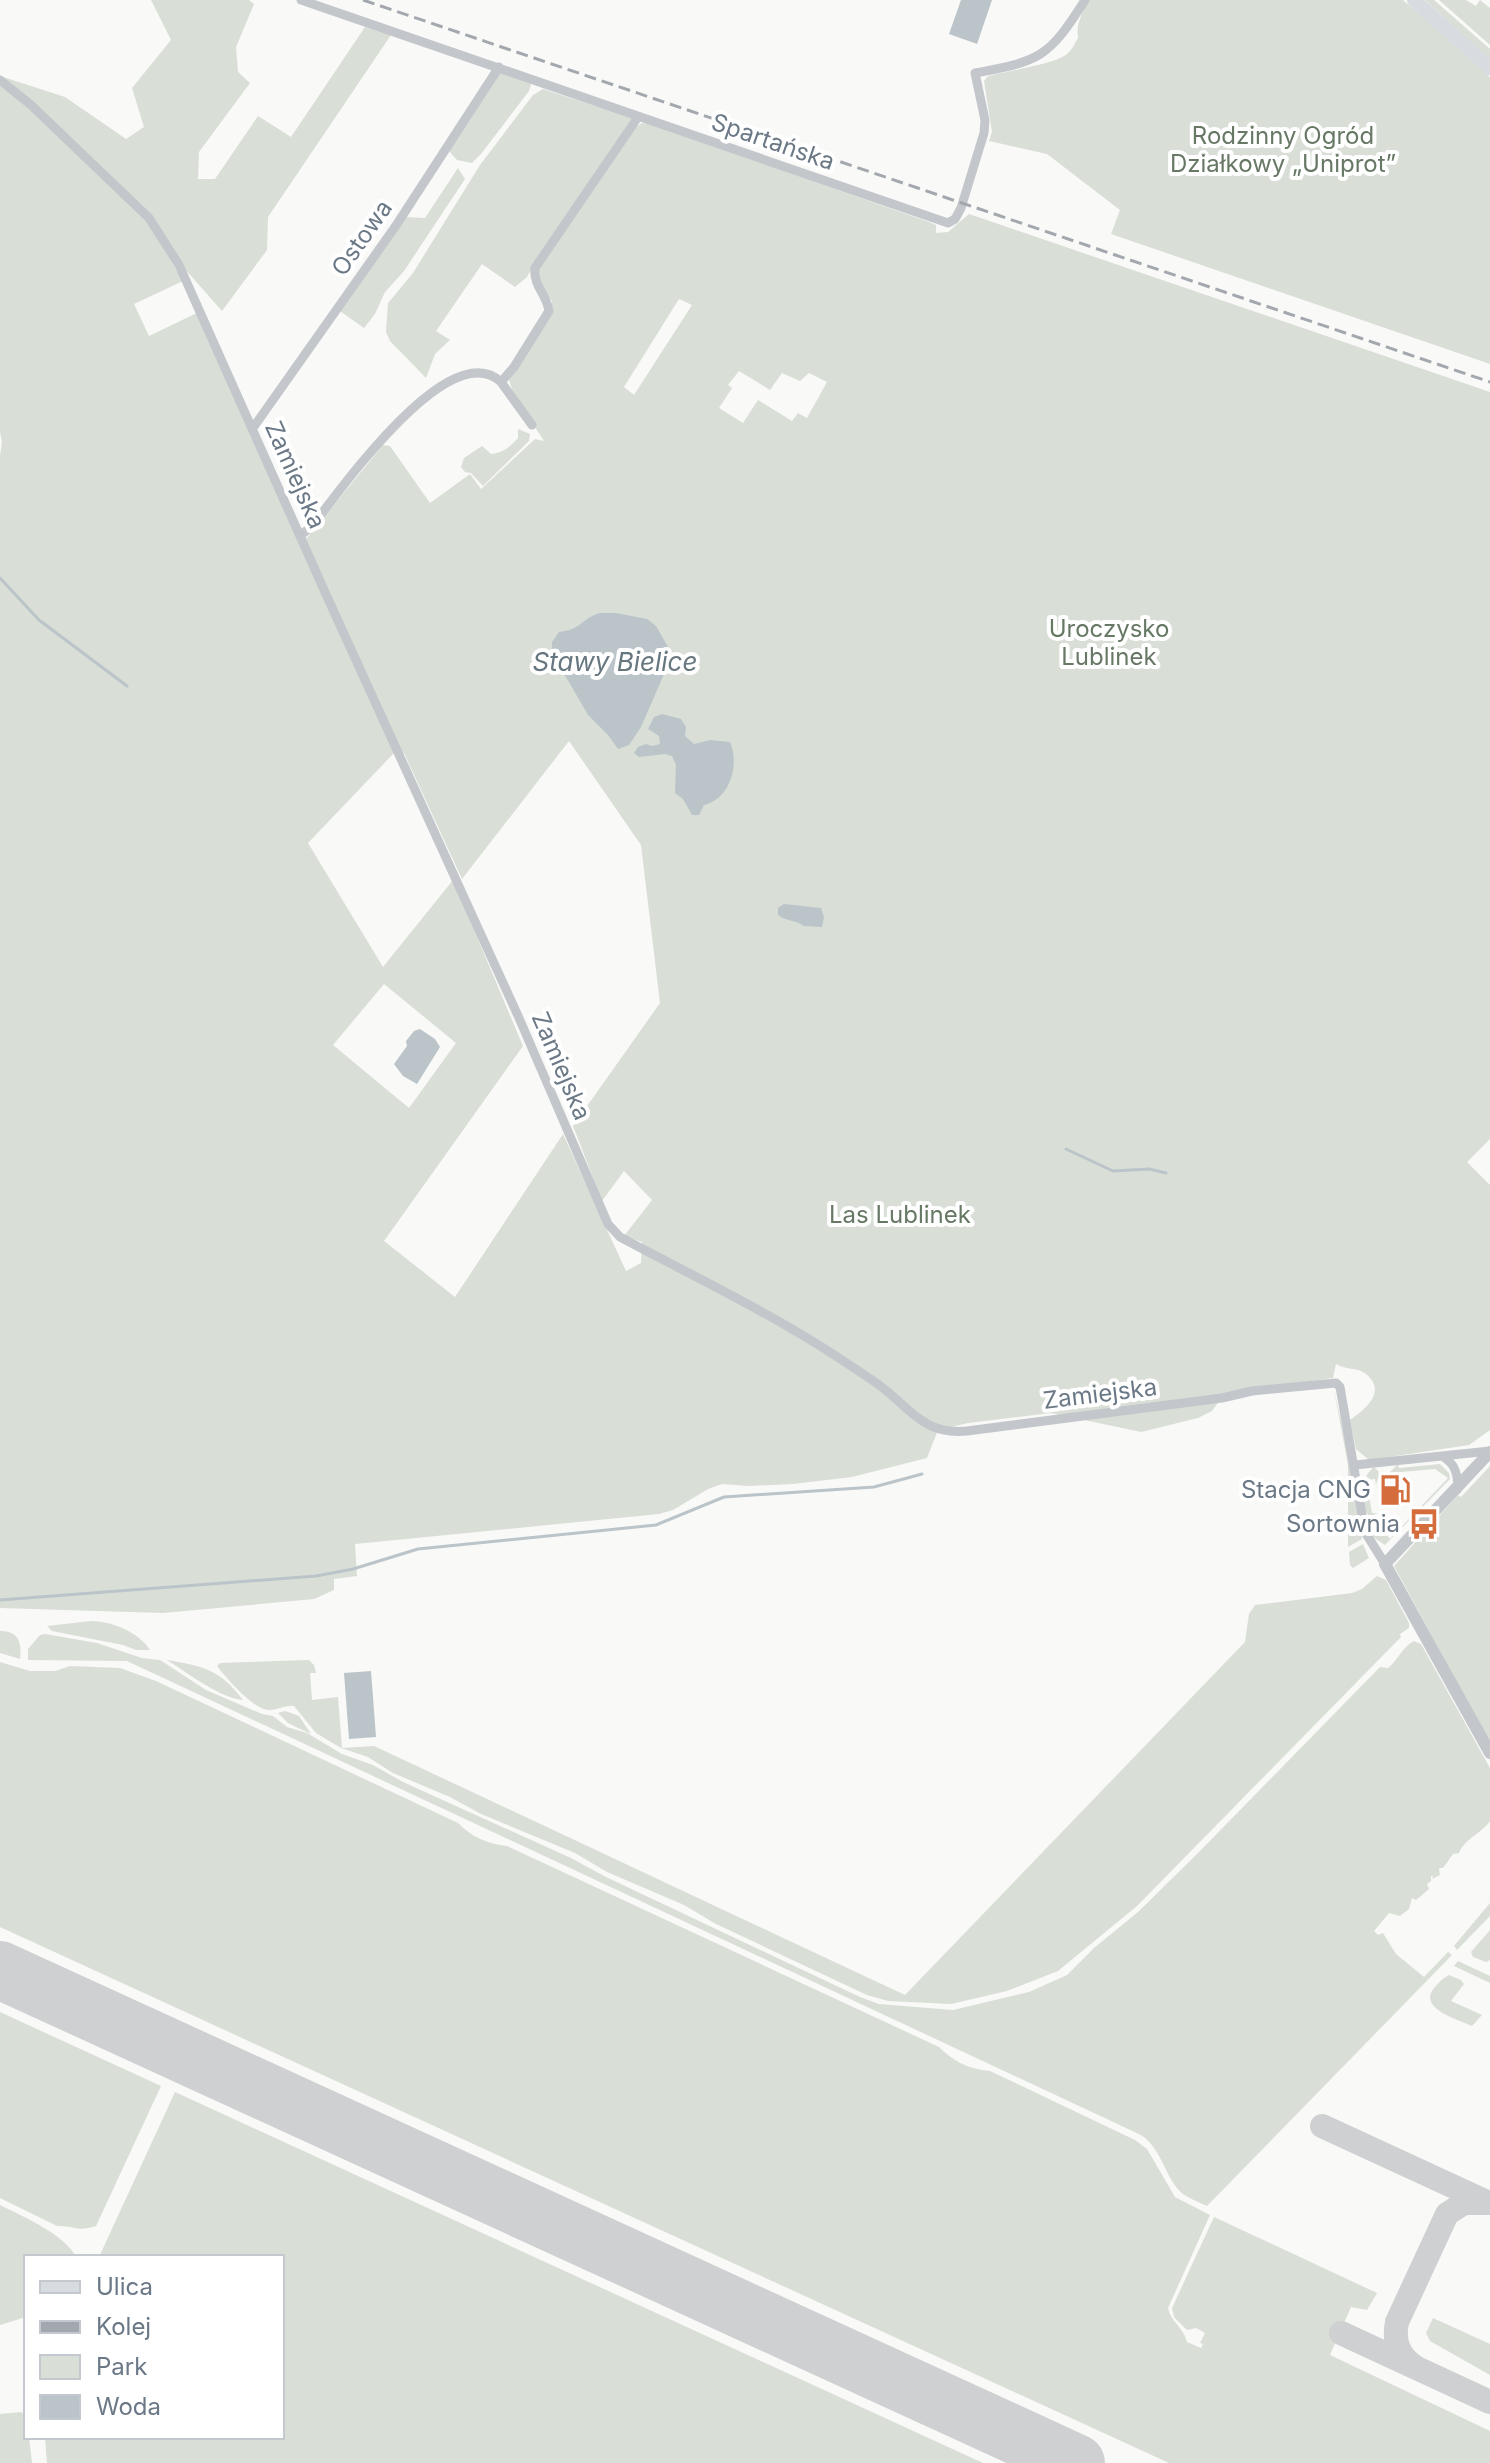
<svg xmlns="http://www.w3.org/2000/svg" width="1490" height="2463" font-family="Inter,sans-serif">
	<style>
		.green { fill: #d9ded7; fill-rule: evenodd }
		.water { fill: #bbc4c9 }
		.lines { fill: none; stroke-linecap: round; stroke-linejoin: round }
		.stream { stroke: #bbc4c9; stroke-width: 3 }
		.taxiway { stroke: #ced0d2; stroke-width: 24 }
		.runway { stroke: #ced0d2; stroke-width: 58 }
		.minor { stroke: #c3c6ca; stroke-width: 9 }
		.tertiary { stroke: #c3c6ca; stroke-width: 12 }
		.secondary { stroke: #d8dbdf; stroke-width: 14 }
		.rail { stroke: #a3a8ae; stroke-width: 3; stroke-dasharray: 12 6; stroke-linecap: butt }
		.labels { text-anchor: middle; stroke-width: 8; stroke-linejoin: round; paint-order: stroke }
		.park-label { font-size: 24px; fill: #677865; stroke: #fff }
		.street-label { font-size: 24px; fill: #6b7886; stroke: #fff }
		.poi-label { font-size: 24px; fill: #6b7886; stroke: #fff; text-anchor: end }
		.water-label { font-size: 26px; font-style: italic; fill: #677780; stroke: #fff }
	</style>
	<rect width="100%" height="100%" fill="#f9f9f7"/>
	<path class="green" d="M151 0H249L254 4 236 47 238 72 250 83 199 152 198 179H215L258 116 291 137 365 27 391 35 268 217 267 250 222 311 184 268 150 216 0 76 65 97 126 139 144 127 132 88 171 40Z
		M1089 0H1403L1486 71 1490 78V364L1111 234 1120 210 1047 154 989 141 992 132 984 81 988 76C1005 71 1056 64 1067 54 1072 50 1075 43 1078 38 1076 22 1082 14 1089 0Z
		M1425 0H1434L1490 49V60Z
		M1439 0H1466L1476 6 1480 0 1490 8V45Z
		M501 71 527 80 531 85 529 91 481 154 472 163 457 160 448 150Z
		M0 84 29 106 146 219 183 281 134 304 149 336 197 313 306 539 383 445 390 446 430 503 470 474 481 489 535 439 544 441C533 422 512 399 509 378L551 310 552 301 544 293 533 266 527 277 515 287 482 264 436 331 450 340 435 354 426 378 390 341 386 332 388 303 413 273 480 165 533 95 543 89 632 118 588 183 594 189 633 129 642 123 650 124 929 222 936 225V233L948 232 969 214 1490 392V1139L1467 1162 1490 1185V1430L1469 1445 1369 1460 1356 1449 1350 1420C1364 1410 1388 1392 1366 1374 1357 1367 1345 1370 1336 1364L1333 1378 1225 1393 1212 1411 1198 1418 1141 1432 1051 1413 968 1423 938 1430 927 1458 852 1477 793 1484 748 1486 722 1484 708 1489 673 1510 659 1514 355 1544 357 1576 334 1579V1590L314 1599 163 1613 0 1608V456L2 442 0 432ZM679 299 692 305 634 395 624 387ZM739 371 770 390 782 373 800 381 809 373 827 382 807 418 798 413 792 421 758 400 743 423 719 408 732 388 728 385ZM569 741 641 845 660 1003 573 1126 602 1201 624 1171 652 1200 624 1236 642 1242 641 1263 626 1271 563 1134 455 1297 384 1241 523 1046 453 880 383 967 308 843 393 754 404 753 462 879ZM384 984 456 1043 409 1108 333 1045Z
		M458 168 465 179 404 271 385 292 375 314 364 328 340 311 404 217 425 218Z
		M518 429 530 434 529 441 483 486 471 473 465 472 461 467 464 458 482 446 491 454C503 453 510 447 518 438Z
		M1334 1390 1351 1465 1362 1539 1348 1547V1465Z
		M1398 1464 1399 1468 1440 1464 1449 1473 1450 1479 1385 1545 1373 1537 1372 1527 1379 1526 1390 1539 1448 1478 1435 1469 1389 1473Z
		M1490 1466V1743L1394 1566 1458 1495 1461 1497Z
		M1374 1467 1380 1473 1376 1484 1377 1492 1375 1479 1366 1480 1372 1513H1377L1370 1517C1357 1503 1360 1478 1374 1467Z
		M1363 1544 1369 1558 1353 1568 1350 1565 1349 1552Z
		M1377 1576 1386 1580 1409 1623V1628L1400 1634 1401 1637 1137 1906 1058 1971 1007 1991 951 2004 888 2001 867 1995 716 1924 684 1905 607 1872 575 1853 481 1814 450 1797 393 1773 368 1757 341 1748 316 1733 294 1706C285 1705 279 1710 269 1710 254 1710 226 1678 217 1666L220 1663 309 1660 314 1665 316 1673H310L312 1700 338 1697 342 1748 374 1746 905 1995 1245 1642 1249 1614 1255 1605 1352 1593 1362 1589Z
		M91 1621C111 1621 139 1632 150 1650H136L123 1645 52 1631 47 1626Z
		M0 1631C19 1631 22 1643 20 1659L0 1653Z
		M45 1634 97 1643 142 1658 160 1660 206 1690 262 1714 273 1716 287 1727 307 1733 342 1754 373 1765 403 1782 571 1858 606 1877 860 1997 879 2004 953 2010 1029 1992 1067 1975 1094 1948 1138 1912 1199 1852 1380 1667 1388 1668C1399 1659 1402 1647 1414 1641L1421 1644 1490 1768V1821C1482 1833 1464 1839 1459 1853L1453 1854 1443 1868H1439L1440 1875 1432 1879 1433 1876H1431V1881L1427 1884 1429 1889 1416 1900 1412 1898 1409 1909 1400 1916 1389 1913 1374 1931 1378 1935 1383 1933 1396 1954 1424 1977 1448 1952 1452 1955 1207 2206C1199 2202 1190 2199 1183 2194 1164 2178 1164 2151 1141 2135L127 1661 28 1660V1649L40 1635Z
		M167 1660C202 1666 220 1669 243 1700 222 1699 186 1672 167 1660Z
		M0 1662 30 1671H55L70 1666 120 1668 156 1681 458 1823C472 1837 487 1844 507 1846L939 2047C954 2062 969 2069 990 2071L1135 2140 1147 2149 1175 2197 1210 2215 1168 2308C1171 2322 1184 2328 1187 2342L1201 2348 1203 2344 1200 2343 1205 2333 1196 2328 1187 2330 1174 2317 1172 2308 1214 2217 1377 2293 1367 2310 1351 2307 1330 2355 1490 2431V2463H1169L0 1927Z
		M285 1711 299 1716 311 1734 288 1723 278 1713Z
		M1490 1903V1916L1457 1950 1454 1946Z
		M1490 1930V1960L1486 1962 1473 1957 1471 1952Z
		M1458 1961 1490 1976V1983L1454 1966Z
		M1449 1975 1461 1980 1464 1984 1451 2001 1482 2015 1472 2026C1457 2019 1416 2008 1435 1987 1439 1982 1443 1978 1449 1975Z
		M0 2012 161 2086 96 2226C77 2232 75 2226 57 2226L0 2198Z
		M175 2092 983 2463H47L45 2437H282V2257H99Z
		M0 2205C22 2216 66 2235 76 2257H26V2317L0 2325Z
		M1433 2318 1490 2344V2375L1430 2341 1426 2333Z
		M21 2412 26 2416V2437H29L32 2463H0V2414Z"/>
	<path class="water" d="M961 0H992L977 44 949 34Z
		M600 613H616L647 619 656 626 668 647V665L641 727 629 745 618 749 608 735 588 715 566 677 552 660V642L559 632C581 630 582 618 600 613Z
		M662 714 681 719 686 727 685 736 694 744 710 740 730 742C740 765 730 799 704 805L699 815H692L683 799 675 793 676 765 672 756 665 754 639 757 634 753 638 747 646 744 652 746 660 744 659 736 648 729 654 717Z
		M784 904 821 908 824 917 822 927 804 926C796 920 785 921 778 915V908Z
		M420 1029 435 1039 440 1047 417 1084 403 1076 394 1064 407 1046 406 1041 414 1031Z
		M371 1671 376 1737 349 1739 344 1673Z"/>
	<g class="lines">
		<path class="stream" d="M0 578 39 620 127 686
			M1066 1149 1113 1171 1149 1169 1166 1173
			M0 1600 316 1576 353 1569 418 1549 656 1525 724 1497 874 1487 922 1474"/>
		<path class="taxiway" d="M1322 2126 1487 2202
			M1341 2333 1490 2402
			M1417 2368C1399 2357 1393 2342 1397 2322L1447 2214 1464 2203H1489"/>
		<path class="runway" d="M0 1970 1076 2463"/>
		<path class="minor" d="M301 0 948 223 955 219 961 208 984 133 985 120 975 73C1041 61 1049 57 1085 0
			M0 80 31 105 149 218 179 265 329 601 519 1018 608 1224 620 1237C695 1277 771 1313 842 1360 855 1369 870 1378 883 1388 912 1411 925 1435 967 1431L1222 1398 1252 1391 1336 1383 1340 1387 1365 1532 1385 1564
			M532 425 501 382 514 367 549 311C547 295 533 286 535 268L638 117
			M253 428 397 224 499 67
			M300 536 312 526C340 491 449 334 501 382
			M1442 1456C1455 1463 1459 1476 1457 1490
			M1355 1465 1490 1451"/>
		<path class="tertiary" d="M1490 1452 1385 1564 1490 1753"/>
		<path class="secondary" d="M1414 0 1490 68"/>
		<path class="rail" d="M363 0 1490 382"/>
	</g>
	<defs>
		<symbol id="fuel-bare" viewBox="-9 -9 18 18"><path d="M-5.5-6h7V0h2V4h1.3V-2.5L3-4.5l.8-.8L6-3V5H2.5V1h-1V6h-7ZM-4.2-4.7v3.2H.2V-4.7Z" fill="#d46c3c" stroke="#fff" stroke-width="2.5" paint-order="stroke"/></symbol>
		<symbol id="bus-bare" viewBox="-9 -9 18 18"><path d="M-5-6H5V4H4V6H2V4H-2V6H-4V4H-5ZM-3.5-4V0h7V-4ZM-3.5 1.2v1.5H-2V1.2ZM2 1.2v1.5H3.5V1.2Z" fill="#d46c3c" stroke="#fff" stroke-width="2.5" paint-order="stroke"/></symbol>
	</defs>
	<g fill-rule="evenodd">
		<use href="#fuel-bare" x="1373" y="1468" width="44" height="44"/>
		<use href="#bus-bare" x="1402" y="1502" width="44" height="44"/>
	</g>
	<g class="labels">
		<g class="park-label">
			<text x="1283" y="144">Rodzinny Ogród<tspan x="1283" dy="28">Działkowy „Uniprot”</tspan></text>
			<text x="1109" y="637">Uroczysko<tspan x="1109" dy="28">Lublinek</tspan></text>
			<text x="900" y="1223">Las Lublinek</text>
		</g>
		<g class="street-label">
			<text transform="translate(773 142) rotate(19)" y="8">Spartańska</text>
			<text transform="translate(362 238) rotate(-55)" y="8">Ostowa</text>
			<text transform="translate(295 475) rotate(66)" y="8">Zamiejska</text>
			<text transform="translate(561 1066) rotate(67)" y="8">Zamiejska</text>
			<text transform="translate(1100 1394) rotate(-7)" y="8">Zamiejska</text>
		</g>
		<g class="poi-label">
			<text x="1371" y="1498">Stacja CNG</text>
			<text x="1400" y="1532">Sortownia</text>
		</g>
		<g class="water-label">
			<text x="615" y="671">Stawy Bielice</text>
		</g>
	</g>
	<rect x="24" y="2255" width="260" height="184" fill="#ffffff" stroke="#c4c9cf" stroke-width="2"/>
	<rect x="40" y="2281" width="40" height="12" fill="#d8dbdf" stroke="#c4c9cf" stroke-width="2"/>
	<text x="96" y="2295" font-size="24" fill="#6b7886">Ulica</text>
	<rect x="40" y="2321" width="40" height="12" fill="#a3a8ae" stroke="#c4c9cf" stroke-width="2"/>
	<text x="96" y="2335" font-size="24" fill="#6b7886">Kolej</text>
	<rect x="40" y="2355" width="40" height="24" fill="#d9ded7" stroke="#c4c9cf" stroke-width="2"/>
	<text x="96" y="2375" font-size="24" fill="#6b7886">Park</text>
	<rect x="40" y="2395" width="40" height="24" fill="#bbc4c9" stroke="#c4c9cf" stroke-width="2"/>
	<text x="96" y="2415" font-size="24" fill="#6b7886">Woda</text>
</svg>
